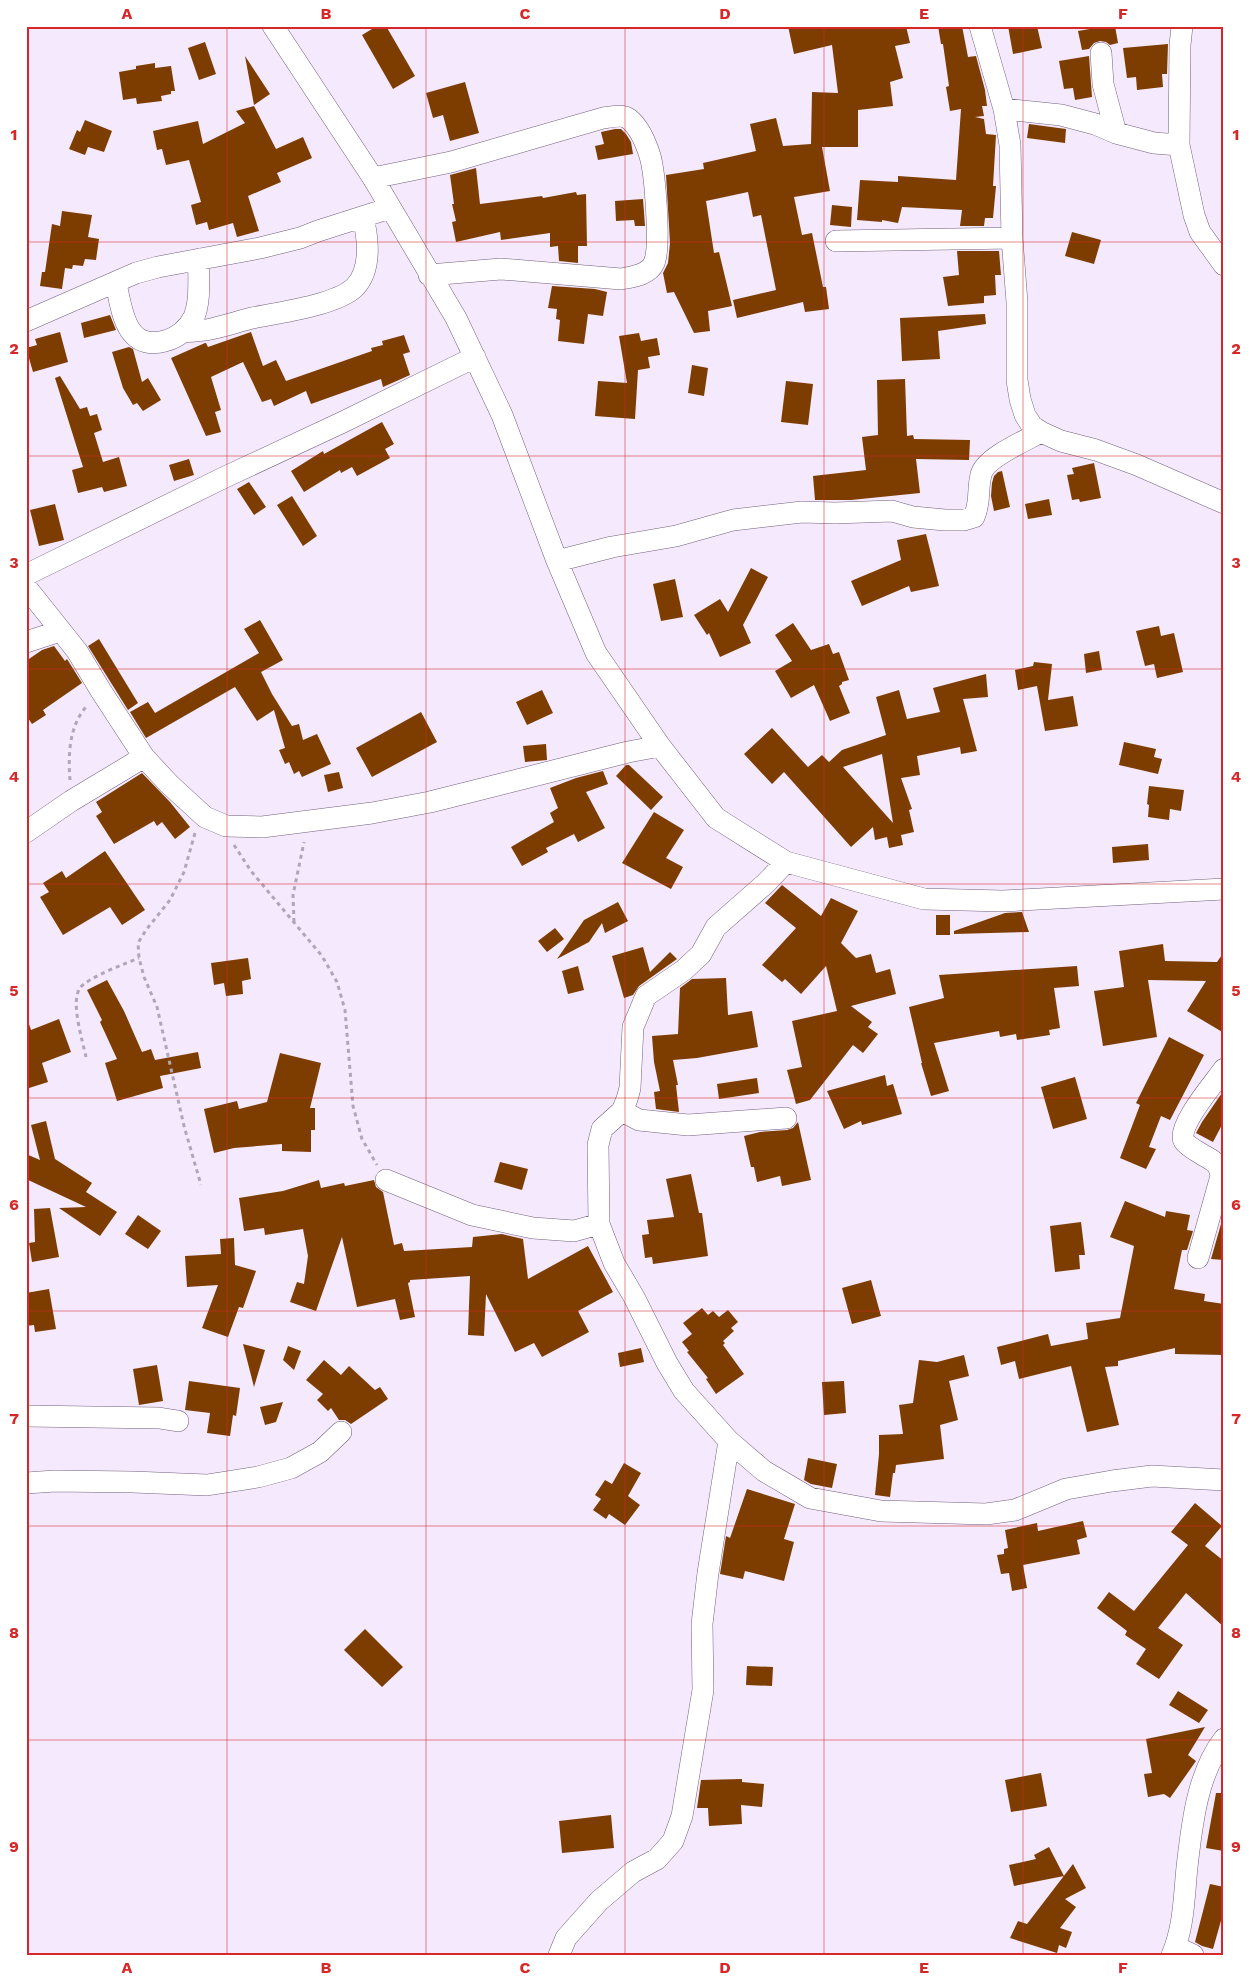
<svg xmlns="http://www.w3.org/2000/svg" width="1250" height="1981" font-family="'Work Sans',sans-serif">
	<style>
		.building { fill: #7e3d00; fill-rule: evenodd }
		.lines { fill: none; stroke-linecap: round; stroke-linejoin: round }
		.minor-casing { stroke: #72617d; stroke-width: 22 }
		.path { stroke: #b1a6b8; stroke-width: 3; stroke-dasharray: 4 4; stroke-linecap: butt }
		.minor { stroke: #fff; stroke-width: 21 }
		.grid { fill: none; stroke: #d62828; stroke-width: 1; stroke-opacity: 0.55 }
		.neatline { fill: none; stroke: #d62828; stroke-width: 2 }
		.grid-label { font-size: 16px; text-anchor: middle; font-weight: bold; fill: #d62828 }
	</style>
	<rect width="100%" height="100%" fill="#f5e9fd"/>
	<path class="building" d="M377 26H386L415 76 393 89 362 35Z
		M788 26H906L910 43 895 46 903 78 890 82 893 106 858 110V147H822L830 191 794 197 802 235 812 233 823 287H826L829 309 805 312 803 302 737 318 733 300 776 290 761 215 753 217 748 192 706 201 714 253 719 252 732 306 708 311 710 331 694 333 674 292 667 293 663 273 668 263 670 243 666 175 704 169 703 163 756 151 750 124 776 118 783 146 811 144 812 92 838 93 832 45 794 54Z
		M938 26H962L968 57 976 56 985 90 987 106H982L984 116 975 117 984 119 986 134 996 135 993 186H996L993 218H985L984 226H960L962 210 902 207 898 223 882 220V222L857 220 860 180 898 182V176L956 180 961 109 950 111 946 87 949 86 943 44H941Z
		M1008 26H1037L1042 48 1013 54Z
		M1107 26H1115L1118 43 1110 45 1106 42 1100 41 1094 43 1089 49 1082 50 1078 31Z
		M205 42 216 74 199 80 188 48Z
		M1168 44 1167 74H1162L1163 87 1137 90 1136 77 1127 78 1123 48Z
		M245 56 270 94 254 105Z
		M1089 56 1092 97 1075 100 1073 88 1064 89 1059 61Z
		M155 63V68L171 66 175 91H171V94L161 96 162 101 137 104 136 98 123 100 119 72 136 69V66Z
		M465 82 479 133 450 141 443 115 433 118 426 93Z
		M254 106 276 149 303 137 312 158 277 173 281 182 248 196 259 231 237 237 233 223 209 230 207 222 196 225 191 205 201 202 189 160 166 165 162 149 157 150 153 131 198 121 203 144 245 123 236 111Z
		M85 120 112 131 104 152 88 147 85 155 69 149 77 130 80 132Z
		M1029 124 1066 129 1065 143 1027 138Z
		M615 129H621L626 134 631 142 633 154 598 160 595 146 604 144 601 132Z
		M476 168 480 204 542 196 543 198 576 192 577 195 586 194 587 246H578V263L559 261 558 246 550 247V233L501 240 500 232 456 242 452 222 456 221 452 204H454L450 175Z
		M643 199 645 226H635L634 220 616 221 615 201Z
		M832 205 852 207 851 227 830 225Z
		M62 211 92 215 88 237 99 239 96 260 85 259 83 266 73 265 72 269 65 268 62 289 40 286 42 272H45L52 224 60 226Z
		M1072 232 1101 240 1094 264 1065 256Z
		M957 251H999L1001 275H995L996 295 984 296V303L948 306 943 277 959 275Z
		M552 286 595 289 607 292 603 316 588 314 584 344 558 341 560 320 556 319 557 309 548 308Z
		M985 314 986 324 938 331 940 359 902 361 900 318Z
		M110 315 116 330 84 338 81 323Z
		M60 332 68 362 33 372 26 348 37 345 35 339Z
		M251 332 263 366 276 360 286 381 372 351 371 348 383 345 382 341 404 335 410 352 403 354 410 375 383 387 381 379 311 404 306 391 274 406 271 399 262 402 243 362 211 377 221 410 215 412 221 432 206 436 171 358 205 343H206L208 347Z
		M639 333 641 341 657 338 660 355 648 357 650 368 638 370 635 419 595 416 598 381 627 383 619 336Z
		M129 347 133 349 142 382 148 378 161 400 143 411 137 403 133 405 123 388 112 352Z
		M692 365 708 368 704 396 688 393Z
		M60 376 80 409 87 407 90 416 97 414 102 430 94 433 103 462 119 457 127 486 104 492 102 487 78 493 72 470 83 467 55 378Z
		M905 379 907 436 913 435 914 439 970 440 969 460 916 459 920 493 851 500H815L813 476 866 470 862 437 878 435 877 380Z
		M786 381 813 384 808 425 781 422Z
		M382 422 394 444 385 449 390 458 357 476 352 467 341 473 340 470 304 492 291 471 323 451 324 454Z
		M189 459 194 475 174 481 169 465Z
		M1094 463 1101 498 1080 502 1079 499 1072 500 1067 475 1074 474 1072 468Z
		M1002 471 1010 507 994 511 991 496 992 483 994 476 998 472Z
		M249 482 266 507 254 515 237 489Z
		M292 496 317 536 303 546 277 505Z
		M1049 499 1052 515 1028 519 1025 504Z
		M55 504 64 540 39 546 30 510Z
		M926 534 939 586 911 592 909 586 862 606 851 581 901 560 897 540Z
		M751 568 768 577 743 625 751 643 720 657 709 633 707 635 694 615 720 599 728 612Z
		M675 579 683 617 661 621 653 584Z
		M260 620 283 660 261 672 272 694 292 726 299 724 303 740 317 734 331 764 302 777 299 771 294 774 289 762 285 764 279 750 285 748 274 710 257 721 235 687 146 738 130 712 148 702 155 713 259 653 244 629Z
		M793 623 811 650 829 644 833 654 839 652 849 680 842 682V684L839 686 850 713 830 721 814 685 791 698 775 671 792 661 775 635Z
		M1159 626 1161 636 1174 633 1183 672 1157 678 1154 664 1145 666 1136 631Z
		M99 639 138 703 128 710 88 646Z
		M54 646 65 661 67 659 82 683 43 710 46 715 32 724 26 715V661L42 650Z
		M1099 651 1102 670 1086 673 1084 654Z
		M1034 662 1052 664 1048 700 1073 696 1078 726 1045 731 1037 686 1018 690 1015 670 1033 666Z
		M986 674 988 697 963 699 977 751 961 754 960 747 917 756 920 775 901 778 912 809 909 810 914 832 901 835 903 845 889 848 887 837 875 840 873 827 851 847 784 772 772 784 744 754 772 728 808 767 822 755 829 762 842 750 886 735 876 697 899 690 907 719 940 712 933 688ZM882 754 893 823 843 767Z
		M542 690 553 713 527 725 516 702Z
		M421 712 437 742 372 777 356 748Z
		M1124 742 1156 749 1154 757 1162 759 1158 774 1119 765Z
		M546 744 547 760 525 762 523 746Z
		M626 765H629L663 797 651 810 616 776Z
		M603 771 608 784 586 792 605 828 578 842 574 834 546 848 548 852 522 866 511 847 554 822 550 813 558 808 550 788 576 778Z
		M339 772 343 788 328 792 324 775Z
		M142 773 170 802 190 827 175 839 162 822 157 826 154 821 114 844 96 816 102 812 96 802Z
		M1149 786 1184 790 1181 811 1170 809 1169 820 1148 817 1149 805 1147 804Z
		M654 812 684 830 666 858 683 867 671 889 622 863Z
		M1148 844 1149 860 1113 863 1112 847Z
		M105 851 145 910 122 925 110 907 63 935 40 897 49 892 43 883 62 871 66 878Z
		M782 885 821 916 831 898 858 911 841 943 856 958 871 954 876 973 890 969 896 994 851 1006 872 1022 868 1027 878 1034 863 1053 853 1045 810 1100 796 1104 787 1070 802 1067 792 1021 837 1011 826 966 801 994 785 979 782 982 762 965 796 928 765 903Z
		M618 902 628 921 605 933 602 923 589 942 557 959 584 920Z
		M1022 912 1029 932 954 934V931L1005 913Z
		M936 915H950V935H936Z
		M555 928 564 939 547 952 538 941Z
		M1163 944 1165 961 1217 962 1224 952V1033L1187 1011 1206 981 1148 980 1157 1037 1103 1046 1094 991 1124 987 1119 951Z
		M643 947 650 972 670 952 677 959 639 986 633 995 624 998 612 956Z
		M248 958 251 979 242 981 243 994 226 996 224 983 214 985 211 963Z
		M578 966 584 990 568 994 562 971Z
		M1077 966 1079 986 1054 988 1060 1028 1049 1030 1050 1035 1017 1040 1016 1034 1000 1037 999 1031 934 1043 949 1091 931 1096 921 1063H922L909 1007 944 998 939 975Z
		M726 978 728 1015 752 1011 758 1047 697 1058 673 1060 678 1085H676L679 1112 656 1109 654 1092 660 1091 654 1062 652 1036 678 1034 680 988 692 979Z
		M107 980 124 1011 142 1052 151 1049 155 1060 198 1052 201 1068 160 1076 163 1088 117 1101 105 1063 117 1059 100 1022 102 1020 87 990Z
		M59 1019 71 1052 42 1063 48 1082 26 1089V1025L29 1024 31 1030Z
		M1169 1037 1204 1055 1170 1120 1161 1116 1149 1147 1156 1149 1146 1169 1120 1158 1140 1105 1136 1103Z
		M280 1053 321 1063 310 1108H315V1130H311V1152L282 1151V1144L234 1148 214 1153 204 1109 237 1101 239 1109 267 1102Z
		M885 1075 887 1086 893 1084 902 1114 862 1125 861 1121 844 1129 827 1091Z
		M1075 1077 1087 1119 1053 1129 1041 1087Z
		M757 1078 759 1093 719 1099 717 1084Z
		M1224 1090V1121L1213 1142 1196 1133 1202 1122Z
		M46 1121 55 1159 92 1183 86 1192 117 1212 100 1236 59 1208 86 1207 26 1179V1154L40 1160 31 1125Z
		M798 1122 811 1180 782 1186 780 1176 757 1182 754 1167H751L744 1136 760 1132 787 1130 793 1128Z
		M500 1162 528 1169 522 1190 494 1182Z
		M691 1174 699 1213H702L708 1256 653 1264 652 1257 645 1258 642 1235 649 1234 647 1220 674 1217 666 1179Z
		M319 1180 321 1188 344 1183 345 1186 374 1180 376 1187 383 1192 394 1245 402 1243 404 1251 472 1247 473 1237 502 1234 523 1239 528 1279 588 1246 613 1292 578 1311 589 1332 542 1357 534 1343 515 1352 486 1294 484 1336 468 1335 470 1276 410 1280V1282L408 1283 415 1317 400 1320 395 1299 357 1307 342 1237 316 1311 290 1302 297 1282 304 1284 308 1256 303 1229 265 1235 264 1228 244 1231 239 1198 283 1191Z
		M1125 1201 1165 1217 1166 1211 1190 1215 1187 1230 1193 1231 1187 1250H1182L1174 1289 1205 1294 1204 1301 1224 1304V1355L1175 1354V1348L1118 1361V1366L1105 1367 1119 1425 1087 1432 1071 1366 1019 1379 1015 1361 1001 1365 997 1347 1048 1334 1051 1346 1088 1339 1086 1323 1120 1318 1134 1246 1110 1237Z
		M50 1208 59 1257 32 1262 29 1243 35 1242 34 1209Z
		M138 1215 161 1231 148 1249 125 1234Z
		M1223 1217 1224 1260 1211 1259Z
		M1081 1222 1085 1255H1079L1080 1269 1055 1272 1050 1226Z
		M234 1238 235 1265 256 1271 243 1308 239 1307 228 1337 202 1328 218 1285 187 1287 185 1256 221 1254 220 1239Z
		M871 1280 881 1316 852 1324 842 1288Z
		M49 1289 56 1329 35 1332 34 1325 26 1326V1293Z
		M702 1308 708 1315 713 1311 719 1317 728 1310 738 1322 731 1328 734 1331 723 1341 725 1343 723 1345 744 1374 716 1394 706 1379 708 1378 687 1352 689 1351 682 1342 692 1334 683 1323Z
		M243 1344 265 1350 254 1387Z
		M288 1346 301 1351 294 1370 283 1360Z
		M641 1348 644 1362 620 1367 618 1353Z
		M964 1355 969 1376 949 1381 958 1420 940 1425 944 1459 896 1465 895 1473H893L890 1497 875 1495 879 1454V1435L903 1434 899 1405 913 1403 919 1360 937 1362Z
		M324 1360 341 1375 349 1366 375 1390 380 1387 388 1399 351 1424 345 1420H339L331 1408 328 1411 317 1400 323 1394 306 1380Z
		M157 1365 163 1401 139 1405 133 1369Z
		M189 1381 240 1388 236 1416 233 1415 230 1436 207 1433 210 1413 185 1410Z
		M844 1381 846 1413 824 1415 822 1382Z
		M283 1402 276 1422 265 1425 260 1407Z
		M808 1458 837 1464 832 1488 811 1484 804 1480Z
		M624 1463 641 1473 628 1496 640 1505 625 1525 609 1514 606 1519 593 1510 601 1499 595 1495 605 1480 612 1484Z
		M747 1489 795 1504 784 1539 794 1542 784 1581 745 1571 743 1579 720 1574 726 1536 730 1538Z
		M1195 1503 1222 1526 1205 1546 1224 1561V1627L1186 1593 1158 1628 1183 1645 1159 1679 1136 1664 1146 1649 1125 1635 1127 1631 1097 1608 1109 1592 1134 1611 1188 1545 1171 1532Z
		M1083 1521 1087 1537 1077 1540 1080 1554 1023 1565 1027 1588 1012 1591 1009 1573 1001 1574 997 1555 1004 1554V1549L1008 1548 1005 1530 1037 1523 1038 1531Z
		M365 1629 403 1667 382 1687 344 1650Z
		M747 1666 773 1667 772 1686 746 1685Z
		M1178 1691 1208 1710 1199 1723 1169 1705Z
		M1205 1727 1188 1755 1196 1761 1170 1798 1164 1794 1148 1797 1144 1774 1152 1773 1146 1739Z
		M1041 1773 1047 1806 1011 1812 1005 1780Z
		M742 1779V1782L764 1784 762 1807 741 1805 742 1824 709 1826 708 1808H697L701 1780Z
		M1216 1793H1224V1851L1206 1848Z
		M611 1815 614 1848 562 1853 559 1821Z
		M1049 1847 1064 1876 1014 1886 1009 1865 1036 1859 1034 1855Z
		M1073 1864 1086 1888 1065 1899 1076 1907 1060 1928 1072 1932 1066 1948 1059 1945 1057 1953 1010 1938 1018 1921 1027 1924Z
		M1210 1884 1224 1887V1910L1213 1949 1202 1946 1195 1942Z"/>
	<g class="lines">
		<defs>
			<path id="minor" d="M273 26 373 178 456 318 502 415 557 561 596 653 660 746 716 818 786 862 924 899 1003 901 1224 889
				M980 26 1004 109 1010 145 1012 238 1017 302V380L1020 399 1025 415 1032 426 1041 432 1061 441 1096 450 1137 465 1224 503
				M1182 26 1180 45 1179 145 1194 215 1200 232 1224 265
				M1101 53 1103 84 1116 133
				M1004 109 1061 115 1095 124 1116 133 1154 143 1179 145
				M373 178 451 162 603 118C611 117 623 114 629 119 640 128 646 143 650 156 655 173 661 248 654 263 649 275 632 277 621 279L501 269 429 275
				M836 241 1012 238
				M116 283C122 312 126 351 165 341 179 337 188 329 194 317 201 300 198 277 199 259
				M26 321 136 273 158 267 260 248 300 238 318 231 390 208
				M185 332C195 331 205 331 215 328 228 325 240 321 252 318 278 313 337 305 355 287 372 269 368 238 363 217
				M557 561 612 547 676 536 733 520 802 512 835 513 892 511 913 517 945 520H964L974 517C981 502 977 490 981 475 984 458 1027 440 1041 432
				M26 575 223 478 343 422 475 357
				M26 587 77 651 101 691 144 757 169 784 205 817 226 826 262 827 372 813 430 802 628 752 660 746
				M26 642 60 631
				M26 832 71 801 144 757
				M786 862 766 883 716 927 701 954 684 970 646 996 633 1027 630 1088 627 1099 622 1111 602 1129 598 1145 599 1224 614 1263 634 1297 667 1363 684 1391 729 1441 764 1471 810 1498 881 1511 986 1514 1015 1510 1066 1489 1112 1481 1152 1476 1224 1480
				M622 1111 639 1120 688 1125 786 1118
				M386 1180 472 1215 533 1228 574 1231 599 1224
				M1198 1258 1221 1176C1219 1163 1214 1161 1203 1155 1197 1151 1188 1147 1184 1141 1176 1127 1215 1082 1224 1069
				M26 1416 159 1418 178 1421
				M26 1483 55 1481 133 1482 207 1485 258 1477 291 1468 320 1452 341 1432
				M1176 1947 1193 1955
				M559 1955 566 1938 599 1901 633 1872 657 1859 673 1841 682 1816 703 1690 702 1624 708 1573 729 1441
				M1172 1955C1184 1927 1184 1897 1187 1867 1192 1824 1197 1774 1224 1739"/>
		</defs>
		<use href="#minor" class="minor-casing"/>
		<path class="path" d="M70 780C68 755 69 725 87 706
			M195 833 184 872 170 900 146 930 138 943 139 958 144 977 157 1007 184 1126 201 1185
			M234 845 251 871 322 956 337 982 345 1010 353 1106 362 1139 377 1165
			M294 922 293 895 304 842
			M86 1057C83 1042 70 1002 80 988 87 978 126 963 139 958"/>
		<use href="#minor" class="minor"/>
	</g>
	<path class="grid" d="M227 26V1955M426 26V1955M625 26V1955M824 26V1955M1023 26V1955M26 242H1224M26 456H1224M26 669H1224M26 884H1224M26 1098H1224M26 1311H1224M26 1526H1224M26 1740H1224"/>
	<rect width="1250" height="1981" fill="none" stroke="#ffffff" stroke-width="55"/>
	<rect x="28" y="28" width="1194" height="1926" class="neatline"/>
	<g class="grid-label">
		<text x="127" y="19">A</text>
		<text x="326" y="19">B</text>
		<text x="525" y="19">C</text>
		<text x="725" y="19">D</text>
		<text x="924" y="19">E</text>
		<text x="1123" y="19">F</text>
		<text x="14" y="140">1</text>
		<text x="1236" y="140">1</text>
		<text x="14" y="354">2</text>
		<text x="1236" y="354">2</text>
		<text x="14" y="568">3</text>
		<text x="1236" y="568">3</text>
		<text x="14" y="782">4</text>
		<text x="1236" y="782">4</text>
		<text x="14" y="996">5</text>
		<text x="1236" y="996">5</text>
		<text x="14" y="1210">6</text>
		<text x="1236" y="1210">6</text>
		<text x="14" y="1424">7</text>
		<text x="1236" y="1424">7</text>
		<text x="14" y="1638">8</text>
		<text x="1236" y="1638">8</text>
		<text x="14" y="1852">9</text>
		<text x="1236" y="1852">9</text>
		<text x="127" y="1973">A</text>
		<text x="326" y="1973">B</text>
		<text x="525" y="1973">C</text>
		<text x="725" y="1973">D</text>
		<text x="924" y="1973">E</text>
		<text x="1123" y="1973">F</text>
	</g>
</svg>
